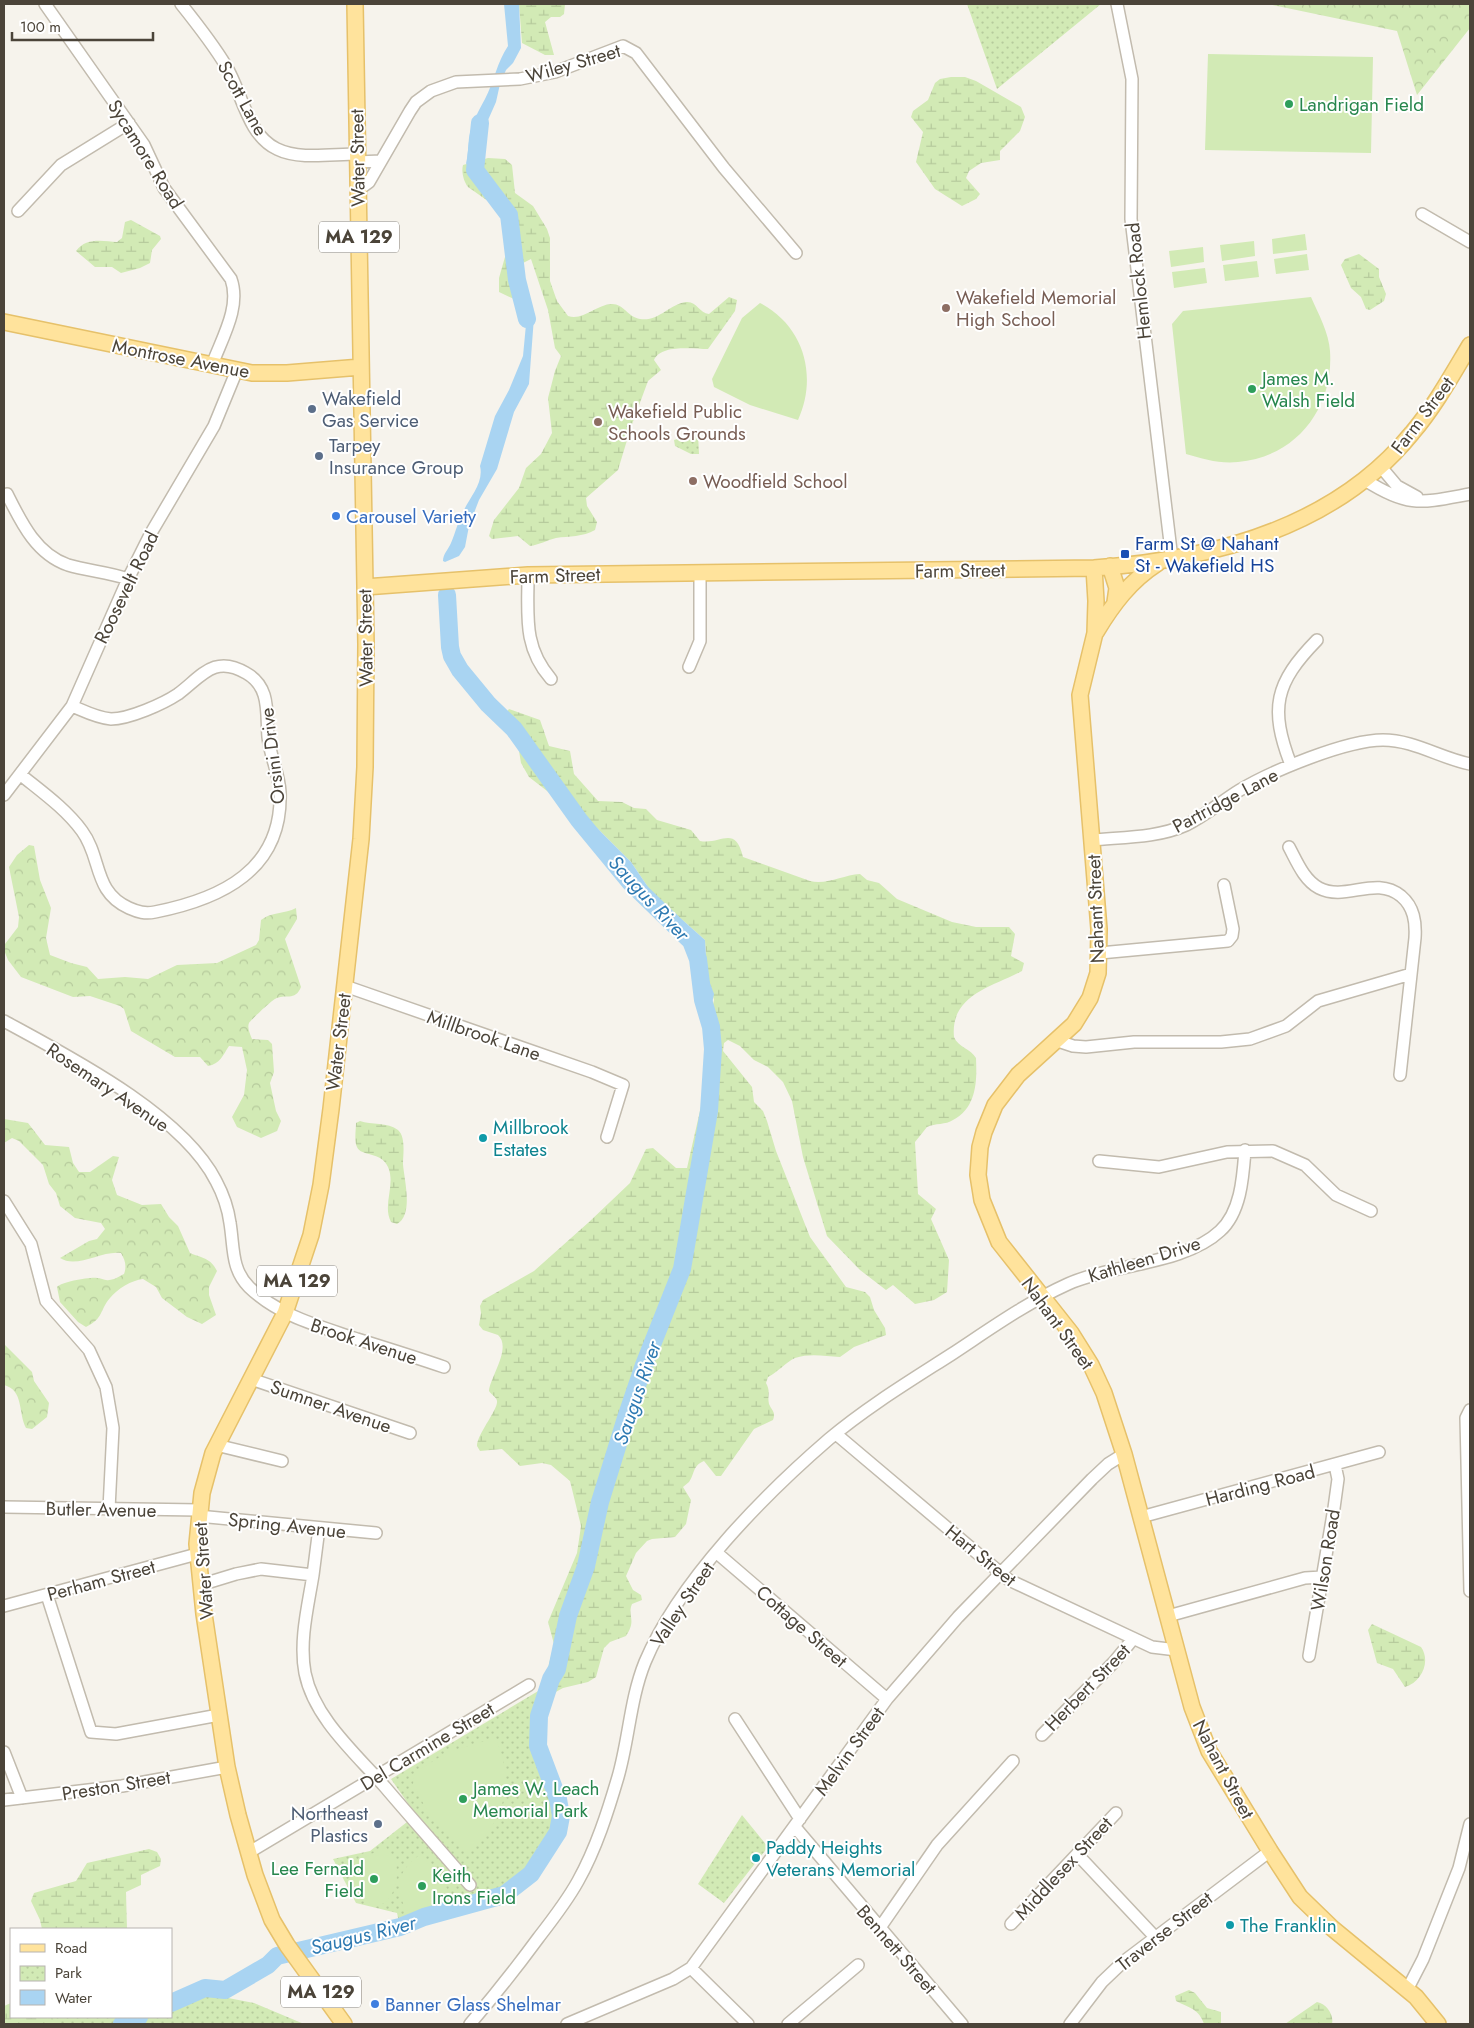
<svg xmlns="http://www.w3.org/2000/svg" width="1474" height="2028" font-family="Jost,sans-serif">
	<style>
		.forest { fill: url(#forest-crowns) }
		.wetland { fill: url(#wetland-marsh) }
		.park { fill: url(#park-dots) }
		.pitch { fill: #d2eab5 }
		.water { fill: #a9d4f2 }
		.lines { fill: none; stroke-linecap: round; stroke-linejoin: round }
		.river { stroke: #a9d4f2; stroke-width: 18 }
		.minor-casing { stroke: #c2bbae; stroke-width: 14 }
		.major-casing { stroke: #e6c16a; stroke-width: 18 }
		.minor { stroke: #fff; stroke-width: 11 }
		.major { stroke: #ffe39c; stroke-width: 15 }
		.leisure-dot { fill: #2e9e5b; stroke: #fff; stroke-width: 2 }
		.education-dot { fill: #8d6e63; stroke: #fff; stroke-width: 2 }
		.service-dot { fill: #5c6f8a; stroke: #fff; stroke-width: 2 }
		.shop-dot { fill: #3f7fe0; stroke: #fff; stroke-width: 2 }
		.transit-dot { fill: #1a4fb4; stroke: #fff; stroke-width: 2 }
		.culture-dot { fill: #0f9aa8; stroke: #fff; stroke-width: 2 }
		.labels { text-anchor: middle; stroke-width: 4; stroke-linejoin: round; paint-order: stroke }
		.shield { fill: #fff; stroke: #817c74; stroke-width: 1 }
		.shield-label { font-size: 18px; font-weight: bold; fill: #4b4439 }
		.street-label { font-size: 19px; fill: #4b4439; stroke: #fff }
		.leisure-label { font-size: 19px; fill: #27864d; stroke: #fff; text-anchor: start }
		.education-label { font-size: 19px; fill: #785e54; stroke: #fff; text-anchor: start }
		.service-label { font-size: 19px; fill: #4e5e75; stroke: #fff; text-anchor: start }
		.shop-label { font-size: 19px; fill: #366cbe; stroke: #fff; text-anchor: start }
		.transit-label { font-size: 19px; fill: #164399; stroke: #fff; text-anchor: start }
		.culture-label { font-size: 19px; fill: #0d838f; stroke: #fff; text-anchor: start }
		.water-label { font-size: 20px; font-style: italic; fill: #2e7ab2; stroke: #fff }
	</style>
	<defs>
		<pattern id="forest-crowns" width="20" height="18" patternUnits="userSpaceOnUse" patternTransform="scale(1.25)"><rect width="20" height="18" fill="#d2eab5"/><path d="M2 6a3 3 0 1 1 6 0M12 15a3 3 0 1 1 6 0" fill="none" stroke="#b6ca9c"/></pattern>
		<pattern id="wetland-marsh" width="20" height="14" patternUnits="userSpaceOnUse" patternTransform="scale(1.25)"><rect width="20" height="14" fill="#d2eab5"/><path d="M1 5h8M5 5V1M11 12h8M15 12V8" fill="none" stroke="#b6ca9c"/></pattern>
		<pattern id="park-dots" width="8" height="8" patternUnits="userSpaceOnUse" patternTransform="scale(1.25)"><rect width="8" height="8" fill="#d2eab5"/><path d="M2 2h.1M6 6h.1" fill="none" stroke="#b6ca9c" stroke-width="1.8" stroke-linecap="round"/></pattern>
	</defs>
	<rect width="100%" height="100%" fill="#f6f3ec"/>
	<path class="forest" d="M1268 4H1470V28L1417 95 1397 31Z
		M29 845 34 846 40 880 51 908 46 938 50 955 71 963 87 967 98 979 125 977 148 979 177 965 217 963 256 945 259 940 261 920C271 912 285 914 296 908L297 919 285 939 301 987C295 1002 285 993 275 999 272 1000 250 1021 249 1023 247 1028 250 1034 252 1039L268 1040 272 1044 274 1072 270 1083 276 1111 281 1121 277 1131 261 1138 237 1127 232 1117 244 1095 247 1070 242 1047 229 1046C223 1055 220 1064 208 1066L200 1057H175L131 1031 124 1009 120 1006 90 996 73 997 21 977 8 960 4 950 5 944 18 927 19 917 9 867 17 855Z
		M4 1119 28 1123 45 1145 69 1147 73 1163 79 1172H90L113 1156 119 1157 112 1180 117 1195 142 1205 161 1204 169 1217 178 1226 190 1253C202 1258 211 1258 217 1271L209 1287V1295L216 1315 202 1324 187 1317 162 1298 156 1287 143 1279C132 1280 117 1289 110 1298 99 1311 104 1318 86 1327L78 1322 60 1302 57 1287C62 1282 89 1277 97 1278 101 1278 105 1281 109 1280 114 1280 120 1276 124 1274 127 1266 125 1260 121 1253 102 1250 77 1269 60 1258L89 1241 97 1239 105 1229 101 1223 75 1218 60 1206 56 1193 49 1184 43 1165 19 1141 12 1138 4 1143Z
		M4 1344 32 1372 34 1381 49 1403 47 1417 32 1429 26 1428C18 1413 24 1390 4 1385Z"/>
	<path class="wetland" d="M519 4H565L564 14 560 17H551L545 22 554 55H545L522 43Z
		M951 77H965L976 81 1021 107 1025 117 1020 131 1000 151V160L981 163 969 171 966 178 980 194 976 199 962 206 935 189 916 162 923 132 911 117 913 111 928 100 935 83 940 79Z
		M488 158 505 159 512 165 515 193 533 206 547 229 550 238V281L557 301 568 316C583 321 596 305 611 304 623 303 628 317 640 319 658 322 670 304 686 302 697 301 699 313 709 314L729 297 737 300 735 311 708 349C693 349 661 344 654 360L661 370 648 381 631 427 618 470 586 498 587 506 597 522 595 530C583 537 569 536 556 538 547 540 539 545 530 546L518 536 492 539 489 536 494 520 519 488 526 468 541 454 552 433 548 398 555 371 561 356 555 348 548 310 531 259 523 263C521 276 522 287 527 300L518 295 514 299 499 292V278L507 250 506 221 495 206 468 187C464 182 461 172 463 165Z
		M131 220 160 236 161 239 152 250 150 263 140 268 121 273 112 267H95L76 251C86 237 103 241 117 242L122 238 125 222Z
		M1359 254 1379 269V277L1386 294 1384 301 1370 310 1366 309 1361 297 1351 288 1341 265 1345 259Z
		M509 709 540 720 549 746 570 751 574 774 598 801 622 802 634 808 646 809 657 820 691 830 700 841C721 845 735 824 743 857L810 881C827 885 843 875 860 874L867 880 879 883 897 899 952 922 976 927H1009L1015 934 1011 956 1024 963 1022 971C992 987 950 995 954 1037 958 1047 971 1049 976 1058 977 1081 977 1107 953 1120 946 1125 935 1123 927 1127L915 1142 918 1194 936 1209 931 1219 949 1260 947 1292 934 1300 915 1304 893 1285 886 1290 860 1270 827 1236 803 1157 792 1101 783 1082 768 1067 754 1060 740 1046 728 1040 724 1043 723 1051 752 1087 754 1102 763 1111 767 1121 776 1151 810 1237 846 1287 865 1292 870 1297 874 1310 885 1328 886 1335 854 1347 840 1357C824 1356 810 1353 795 1358 786 1362 778 1372 768 1377L766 1383C771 1392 767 1395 769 1404 772 1411 776 1412 773 1420L754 1429 721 1476H716L704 1461C692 1466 695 1474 689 1482 687 1484 685 1485 683 1487L691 1500 686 1524 675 1537 652 1539 647 1541 636 1553 626 1576 633 1590 641 1595 642 1600 632 1604C627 1616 637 1620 626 1636L610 1642 604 1648 596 1677 588 1682 563 1688 552 1694 542 1692 554 1644 548 1622 577 1553 581 1526 570 1481 551 1465 542 1463 520 1466 502 1449 480 1451 477 1446C477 1434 498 1410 497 1401 497 1398 491 1394 489 1391 490 1377 512 1348 498 1335L483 1330 479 1325 481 1313 480 1306 483 1300 534 1271 589 1222 630 1183 646 1149 653 1148 676 1168H687L717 1036 711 1013 714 1000 707 975 705 940 652 893 631 862 596 827 576 809 560 801 529 777 521 763 517 739 506 713Z
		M360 1121C371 1125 388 1122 398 1130 406 1137 403 1155 403 1164 404 1179 414 1215 397 1224L391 1222C382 1205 396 1185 388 1167 381 1151 361 1157 357 1147 354 1141 356 1130 356 1123Z
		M1372 1624 1421 1647C1431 1661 1422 1682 1405 1687L1393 1669 1377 1663 1368 1630Z
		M149 1849 157 1852 161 1859 160 1866 141 1875V1885L126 1892 127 1929H42L40 1920 31 1901 34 1893 76 1881 87 1863Z
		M1189 1990 1195 1993 1207 2008 1221 2012V2024H1204C1199 2009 1190 2008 1176 2001L1175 1996Z
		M1317 2002C1327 2004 1334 2015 1332 2024H1285Z
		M11 2003V2017H148L130 2024H4V2006Z"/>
	<path class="park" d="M967 4H1101L997 89Z
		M693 434H698L699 454H691L675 446 674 440Z
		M550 1684 539 1716 538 1746 540 1757 553 1783 561 1816 558 1832 548 1849 531 1874 504 1895 424 1917 400 1927 397 1913 356 1903 333 1859 370 1851 416 1815 391 1779Z
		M742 1815 768 1847 724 1903 698 1884Z
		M192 1991 254 2003 304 2024H55L52 2017H119V2021L128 2017H171V1998Z"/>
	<path class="pitch" d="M1208 54 1373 57 1371 153 1205 150Z
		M1305 234 1307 250 1273 254 1272 239Z
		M1254 241 1255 256 1222 261 1220 245Z
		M1203 247 1204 262 1171 267 1169 251Z
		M1307 254 1309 270 1276 274 1274 259Z
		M1257 261 1259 277 1225 281 1223 265Z
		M1205 268 1207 283 1174 288 1172 272Z
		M1311 297C1318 313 1329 333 1330 351 1334 408 1296 457 1238 462 1220 464 1203 459 1186 454L1172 324 1183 311Z
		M760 303C804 326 818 376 798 420L750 405 714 387 712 379 742 318Z
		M495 1738C516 1780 505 1825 466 1853L431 1818 413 1784 415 1772 448 1752Z
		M386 1847C390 1853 394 1858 396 1864 400 1880 392 1908 372 1906L348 1873 350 1864Z
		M421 1854 448 1890 446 1899 411 1917C393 1891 395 1872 421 1854Z"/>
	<path class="water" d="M504 4H519L521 48 513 63 506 70 500 84 496 102 481 136 475 161 466 164C468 155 468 147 469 138 471 124 479 110 485 99 494 82 497 62 508 46Z
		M516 295 527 300 534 317 529 384 514 412 497 469 479 500 469 526 465 547 459 556 445 562 443 561C443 554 448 550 451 543 456 532 458 520 464 510 471 496 484 482 480 466L495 416 509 390 523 356 527 314 514 299Z
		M560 801 576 809 596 827 631 862 652 893 705 940 707 975 714 994 711 1008 708 1003 702 974 703 948 686 926 629 877 576 811Z"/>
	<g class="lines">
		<path class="river" d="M480 123 475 170 509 215 517 280 527 319
			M171 2003 205 1988 225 1990 268 1965 277 1956 400 1927 424 1917 504 1895 531 1874 558 1832 561 1816 558 1799 538 1746 539 1716 551 1679 557 1669 568 1616 586 1566 600 1502 626 1418 644 1365 682 1269 709 1111 713 1049 711 1027 703 1000 698 959 691 941 630 882 579 820 514 729 488 704 460 670 452 656 450 647 447 595
			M122 2024 139 2017"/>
		<defs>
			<path id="minor" d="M45 4 144 145 164 188 231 279C241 307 222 338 212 365
				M181 4C197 24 213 44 226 66 242 92 247 135 277 149 299 160 332 154 357 154
				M1117 4 1132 79 1131 219 1172 559
				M357 162 381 161
				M358 190 369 182 410 111 416 102 431 91 456 82 520 79 555 72 623 46 636 53 724 168 796 253
				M18 211 61 165 129 123
				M1422 214 1470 242
				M1381 467 1397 486 1417 497
				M1365 480C1409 508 1421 503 1470 494
				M7 494C21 522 36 554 68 565 88 571 109 572 128 579
				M528 575C528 616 523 647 551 679
				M689 667 700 641V573
				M1291 765C1269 708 1275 683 1317 640
				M21 775C42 792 66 809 82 831 102 858 93 892 129 908 138 912 145 914 155 912 221 899 283 870 280 792 279 773 270 756 268 737 266 713 271 687 246 673 214 654 201 677 178 694 163 704 129 719 111 719 97 718 84 711 72 706
				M4 795 72 706 128 579 151 533 214 426 237 370
				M1092 840C1123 837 1157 838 1186 825 1205 816 1222 801 1240 790 1272 771 1346 740 1383 740 1414 740 1440 758 1470 764
				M1289 847C1297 862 1304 880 1319 888 1346 902 1375 875 1401 896 1414 907 1416 922 1415 938L1400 1075
				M1100 953 1228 941 1232 936 1233 929 1224 885
				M345 986 592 1072 623 1085 607 1137
				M4 1021C68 1056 182 1114 216 1181 223 1194 228 1208 230 1223 234 1247 231 1269 249 1287 279 1316 319 1326 357 1339 386 1348 415 1357 444 1367
				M1058 1041 1073 1046 1086 1047 1134 1042H1221L1250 1039 1286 1026 1318 1001 1411 974
				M1099 1161 1159 1167 1227 1152 1273 1151 1305 1165 1336 1195 1371 1211
				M4 1201 31 1244 46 1301 89 1350 106 1387 113 1428 109 1509
				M251 1379 410 1433
				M1470 1410 1466 1418 1470 1591
				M836 1434 1009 1580 1152 1647 1177 1650
				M216 1445 282 1461
				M4 1507 199 1510
				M198 1516 376 1533
				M1141 1517 1379 1452
				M717 1553 887 1699
				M313 1575C308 1606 299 1641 305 1673 314 1718 356 1754 385 1787 413 1820 442 1852 470 1885
				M200 1585 236 1574 261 1569 313 1575 319 1528
				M47 1595 91 1732 116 1734 219 1715
				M4 1606 197 1554
				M1168 1616 1305 1578 1322 1577
				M1309 1656 1334 1508 1338 1479 1335 1465
				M735 1719 800 1819
				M1042 1735 1114 1662 1133 1639
				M4 1752 22 1798
				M4 1800 122 1786 227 1767
				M795 1827 962 2024
				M248 1853 529 1685
				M1077 1854 1155 1937
				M1011 1924 1116 1813
				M879 1929 937 1845 1013 1761
				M691 1968 748 2024
				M1407 1990 1423 1959 1459 1868 1470 1824
				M470 2024C494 1996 517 1967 539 1937 553 1919 567 1901 578 1881 596 1849 608 1811 618 1777 629 1739 630 1699 645 1662 679 1581 763 1496 829 1439 867 1407 910 1381 952 1354 990 1329 1026 1303 1068 1284 1112 1264 1185 1264 1220 1231 1241 1212 1243 1177 1245 1150
				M567 2024 673 1979 691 1968 887 1699 958 1617 1092 1479 1108 1464 1124 1454
				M788 2024 858 1965
				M1070 2024 1102 1982 1123 1962 1270 1851"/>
			<path id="major" d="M4 322 252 373H287L361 367
				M1110 566 1117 588 1115 602
				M1094 568 1096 601 1095 633 1080 695 1099 929 1098 973 1090 998 1074 1024 1018 1075 995 1105 984 1132 980 1147 978 1175 982 1200 999 1242 1071 1333 1091 1365 1104 1393 1124 1454 1192 1707 1209 1751 1270 1851 1300 1897 1332 1928 1416 1997 1438 2024
				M365 587 528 575 1094 568C1211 560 1335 528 1412 433 1435 406 1452 375 1470 345
				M1096 632C1113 604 1130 581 1158 563
				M344 2024 287 1945 272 1920 255 1875 238 1815 227 1767 204 1614 197 1544 202 1493 213 1453 285 1313 311 1235 321 1185 331 1109 361 839 365 767 366 644 355 4"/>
		</defs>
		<use href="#minor" class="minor-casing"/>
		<use href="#major" class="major-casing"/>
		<use href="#minor" class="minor"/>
		<use href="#major" class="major"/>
	</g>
	<g class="leisure-dot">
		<circle cx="1289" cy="104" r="5"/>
		<circle cx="1252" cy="389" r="5"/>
		<circle cx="463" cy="1799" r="5"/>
		<circle cx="374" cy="1879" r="5"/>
		<circle cx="422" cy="1886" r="5"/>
	</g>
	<g class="education-dot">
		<circle cx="946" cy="308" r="5"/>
		<circle cx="598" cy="422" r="5"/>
		<circle cx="693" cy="481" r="5"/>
	</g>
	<g class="service-dot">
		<circle cx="312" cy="409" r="5"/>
		<circle cx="319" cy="456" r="5"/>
		<circle cx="378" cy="1824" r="5"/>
	</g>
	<g class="shop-dot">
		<circle cx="336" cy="516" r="5"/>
		<circle cx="375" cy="2004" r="5"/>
	</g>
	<rect class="transit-dot" x="1120" y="549" width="10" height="10" rx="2.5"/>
	<g class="culture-dot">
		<circle cx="483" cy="1138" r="5"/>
		<circle cx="756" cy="1858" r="5"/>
		<circle cx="1230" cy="1925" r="5"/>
	</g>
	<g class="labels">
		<g class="shield">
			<rect x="319" y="221.5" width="80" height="31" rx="4"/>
			<rect x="257" y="1265.5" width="80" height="31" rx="4"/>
			<rect x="281" y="1976.5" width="80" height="31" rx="4"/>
		</g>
		<g class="shield-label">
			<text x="359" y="243">MA 129</text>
			<text x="297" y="1287">MA 129</text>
			<text x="321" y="1998">MA 129</text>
		</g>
		<g class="street-label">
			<text transform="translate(573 63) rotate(-16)" y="7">Wiley Street</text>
			<text transform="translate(243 98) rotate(61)" y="7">Scott Lane</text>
			<text transform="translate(146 154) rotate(58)" y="7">Sycamore Road</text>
			<text transform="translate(357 158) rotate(-91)" y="7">Water Street</text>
			<text transform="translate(1138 281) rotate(-96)" y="7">Hemlock Road</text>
			<text transform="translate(181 358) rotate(11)" y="7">Montrose Avenue</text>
			<text transform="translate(1422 415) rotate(-53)" y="7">Farm Street</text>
			<text transform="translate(960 570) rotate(-1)" y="7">Farm Street</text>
			<text transform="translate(555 575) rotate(-2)" y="7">Farm Street</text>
			<text transform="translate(126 587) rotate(-64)" y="7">Roosevelt Road</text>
			<text transform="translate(365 638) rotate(-91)" y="7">Water Street</text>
			<text transform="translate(272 756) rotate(-97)" y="7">Orsini Drive</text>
			<text transform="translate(1225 800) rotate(-28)" y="7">Partridge Lane</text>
			<text transform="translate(1095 909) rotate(-92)" y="7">Nahant Street</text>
			<text transform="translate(484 1035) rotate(19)" y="7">Millbrook Lane</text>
			<text transform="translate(338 1042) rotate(-83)" y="7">Water Street</text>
			<text transform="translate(108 1087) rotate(34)" y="7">Rosemary Avenue</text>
			<text transform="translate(1144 1259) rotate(-17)" y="7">Kathleen Drive</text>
			<text transform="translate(1058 1323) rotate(54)" y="7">Nahant Street</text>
			<text transform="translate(364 1341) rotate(18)" y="7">Brook Avenue</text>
			<text transform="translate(331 1406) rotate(19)" y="7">Sumner Avenue</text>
			<text transform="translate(1260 1485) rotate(-15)" y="7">Harding Road</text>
			<text transform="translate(101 1509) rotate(1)" y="7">Butler Avenue</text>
			<text transform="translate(287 1525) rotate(6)" y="7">Spring Avenue</text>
			<text transform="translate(981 1555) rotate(39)" y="7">Hart Street</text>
			<text transform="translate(1325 1560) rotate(-81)" y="7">Wilson Road</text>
			<text transform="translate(203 1571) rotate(-94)" y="7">Water Street</text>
			<text transform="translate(101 1580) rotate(-15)" y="7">Perham Street</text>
			<text transform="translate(682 1604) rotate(-56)" y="7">Valley Street</text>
			<text transform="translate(802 1626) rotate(41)" y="7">Cottage Street</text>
			<text transform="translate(1087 1687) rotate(-46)" y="7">Herbert Street</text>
			<text transform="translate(427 1746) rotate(-31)" y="7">Del Carmine Street</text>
			<text transform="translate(849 1751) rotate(-54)" y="7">Melvin Street</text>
			<text transform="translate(1224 1769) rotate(62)" y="7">Nahant Street</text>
			<text transform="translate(116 1785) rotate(-9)" y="7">Preston Street</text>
			<text transform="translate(1063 1868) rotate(-47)" y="7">Middlesex Street</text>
			<text transform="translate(1164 1931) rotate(-38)" y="7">Traverse Street</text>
			<text transform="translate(897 1949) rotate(49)" y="7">Bennett Street</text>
		</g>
		<g class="leisure-label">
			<text x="1299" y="111">Landrigan Field</text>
			<text x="1262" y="385">James M.<tspan x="1262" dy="22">Walsh Field</tspan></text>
			<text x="473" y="1795">James W. Leach<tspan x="473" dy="22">Memorial Park</tspan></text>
			<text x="364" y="1875" text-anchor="end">Lee Fernald<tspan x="364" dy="22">Field</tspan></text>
			<text x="432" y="1882">Keith<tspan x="432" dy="22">Irons Field</tspan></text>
		</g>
		<g class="education-label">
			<text x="956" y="304">Wakefield Memorial<tspan x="956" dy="22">High School</tspan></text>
			<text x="608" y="418">Wakefield Public<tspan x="608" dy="22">Schools Grounds</tspan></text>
			<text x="703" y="488">Woodfield School</text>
		</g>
		<g class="service-label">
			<text x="322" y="405">Wakefield<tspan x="322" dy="22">Gas Service</tspan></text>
			<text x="329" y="452">Tarpey<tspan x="329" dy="22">Insurance Group</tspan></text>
			<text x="368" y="1820" text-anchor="end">Northeast<tspan x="368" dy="22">Plastics</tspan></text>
		</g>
		<g class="shop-label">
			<text x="346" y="523">Carousel Variety</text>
			<text x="385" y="2011">Banner Glass Shelmar</text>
		</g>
		<g class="transit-label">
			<text x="1135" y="550">Farm St @ Nahant<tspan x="1135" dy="22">St - Wakefield HS</tspan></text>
		</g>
		<g class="culture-label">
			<text x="493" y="1134">Millbrook<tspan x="493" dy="22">Estates</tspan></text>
			<text x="766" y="1854">Paddy Heights<tspan x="766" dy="22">Veterans Memorial</tspan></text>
			<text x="1240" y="1932">The Franklin</text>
		</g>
		<g class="water-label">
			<text transform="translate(649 898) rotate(47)" y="7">Saugus River</text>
			<text transform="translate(637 1393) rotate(-71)" y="7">Saugus River</text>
			<text transform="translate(363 1935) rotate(-14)" y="7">Saugus River</text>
		</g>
	</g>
	<rect width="1474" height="2028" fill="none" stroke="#4b4439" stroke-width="10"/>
	<rect x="10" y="1928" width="162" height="90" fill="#ffffff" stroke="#b7b4b0"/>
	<rect x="20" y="1944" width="25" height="8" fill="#ffe39c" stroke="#b7b4b0"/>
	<text x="55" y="1953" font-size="15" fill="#4b4439">Road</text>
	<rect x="20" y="1966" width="25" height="15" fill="url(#park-dots)" stroke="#b7b4b0"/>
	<text x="55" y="1978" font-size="15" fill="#4b4439">Park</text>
	<rect x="20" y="1990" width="25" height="15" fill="#a9d4f2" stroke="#b7b4b0"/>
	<text x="55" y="2003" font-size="15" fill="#4b4439">Water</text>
	<path d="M12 32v8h141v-8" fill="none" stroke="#4b4439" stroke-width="2.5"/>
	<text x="20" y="32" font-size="15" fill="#4b4439" stroke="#ffffff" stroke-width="4" paint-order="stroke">100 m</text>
</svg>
